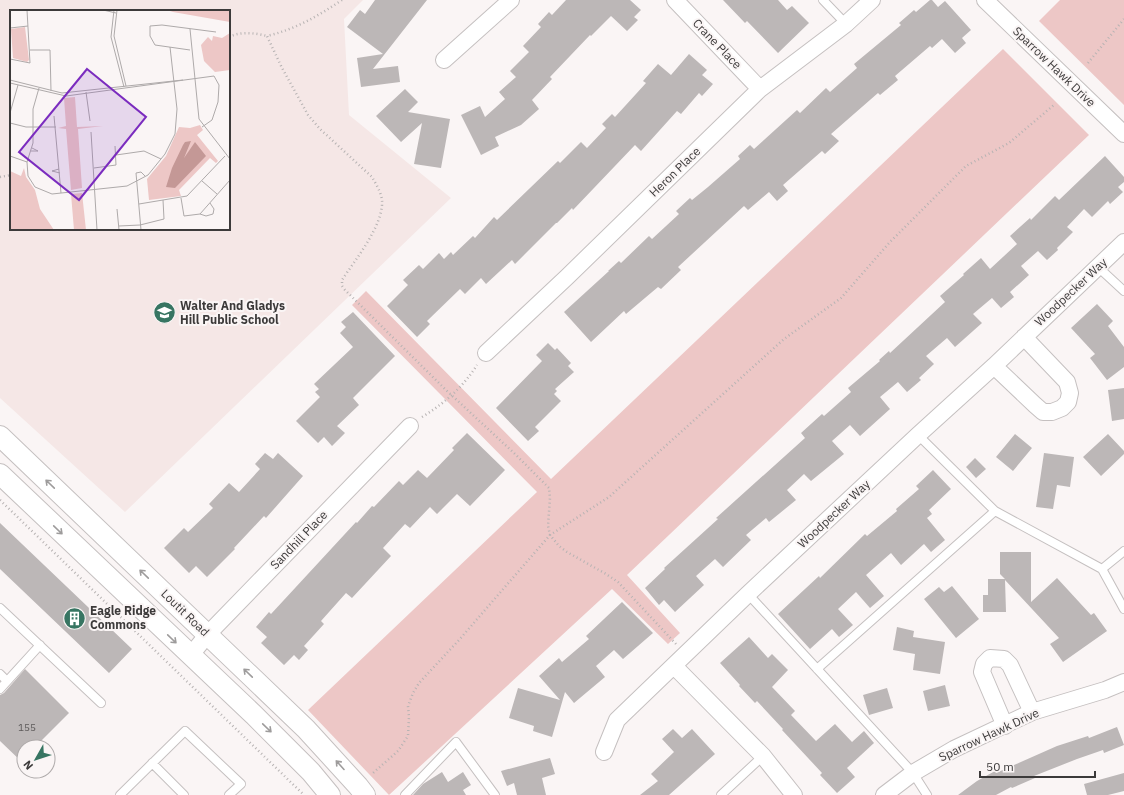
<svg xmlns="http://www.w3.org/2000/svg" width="1124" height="795" font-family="'IBM Plex Sans',sans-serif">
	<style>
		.built { fill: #f5e7e6; fill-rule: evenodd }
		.green { fill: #edc7c6 }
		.building { fill: #bcb7b7 }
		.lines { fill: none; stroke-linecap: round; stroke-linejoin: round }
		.service-casing { stroke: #c5c0c0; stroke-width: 10 }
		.minor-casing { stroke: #c5c0c0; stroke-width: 18 }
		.tertiary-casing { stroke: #c5c0c0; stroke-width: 22 }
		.path { stroke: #b7b3b3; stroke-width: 2.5; stroke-dasharray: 1 3; stroke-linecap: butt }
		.service { stroke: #fff; stroke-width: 8 }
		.minor { stroke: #fff; stroke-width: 16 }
		.tertiary { stroke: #fff; stroke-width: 20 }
		.oneway { stroke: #9e9c9c }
		.labels { text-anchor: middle; stroke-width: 4; stroke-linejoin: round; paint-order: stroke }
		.number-label { font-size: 10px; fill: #5c5959 }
		.street-label { font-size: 12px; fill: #3c3a3a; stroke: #faf5f5 }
		.poi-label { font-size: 12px; font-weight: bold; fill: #3c3a3a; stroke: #faf5f5; text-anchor: start }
		.inset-road { fill: none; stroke: #aeaaaa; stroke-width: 1 }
		.view { fill: #7b2cbf; fill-opacity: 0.15; stroke: #7b2cbf; stroke-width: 2 }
		.inset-edge { fill: none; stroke: #3c3a3a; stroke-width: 2 }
	</style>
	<rect width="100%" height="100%" fill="#faf5f5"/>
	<path class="built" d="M0 0H363L344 19 349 115 451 198 125 512 0 398ZM11 11H229V229H11Z"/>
	<path class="green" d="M1060 0H1124V105L1039 21Z
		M1003 49 1089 135 627 575 680 633 668 644 612 589 389 795 308 710 537 492 352 305 366 291 551 479Z"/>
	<path class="building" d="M375 0H427L373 69 398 66 400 82 361 87 357 58 383 54 347 27 360 10 365 14Z
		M566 0H630L641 10 634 17 638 20 627 31 611 16 591 36 590 35 550 77 552 79 532 100 539 109 521 125 495 137 499 146 481 155 461 115 480 106 485 117 505 99 499 92 516 77 510 71 529 52 523 46 541 27 538 24 549 12 552 15Z
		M723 0H778L787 10 792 6 809 23 778 53 747 21 745 23Z
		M930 0H932L938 7 945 1 971 30 962 38 966 43 955 53 942 39 932 48 930 46 895 76 898 80 880 95 878 93 831 134 839 141 825 154 822 151 783 185 788 191 777 201 769 192 748 210 744 206 678 267 681 270 661 289 658 287 626 314 624 311 591 342 564 312 609 271H608L619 261 621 263 649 236 652 239 679 214 676 211 690 198 692 200 708 187 740 159 738 156 750 145 754 149 797 110 800 113 826 88 830 92 857 68 854 64 901 25 899 23 914 10 916 12Z
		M689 54 707 70 702 75 713 84 702 96 699 93 681 114 677 111 641 151 635 145 573 210 572 208 557 223H556L515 264 512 260 486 284 481 278 465 294 460 289 427 321 430 324 417 337 387 306 408 285 403 280 419 265 423 269 439 253 444 259 451 252 453 255 473 236 475 238 494 217 497 220 558 161 560 163 581 142 587 148 606 128 602 124 612 114 615 117 646 83 643 81 658 64 671 75Z
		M405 89 418 102 408 112 450 119 441 168 414 164 422 123 401 142 376 116Z
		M1105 156 1124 177V182L1118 187 1123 192 1110 204 1108 201 1092 217 1084 209 1067 227 1073 232 1057 248 1058 250 1047 260 1038 251 1021 266 1029 275 1010 292 1014 297 1001 308 992 298 973 314 982 323 955 347 947 338 926 356 934 364 919 378 921 380 907 392 898 382 880 397 890 409 860 436 850 425 832 441 844 454 811 481 804 474 787 490 796 500 769 522 766 518 746 535 751 540 723 567 715 559 696 576 704 585 675 612 664 600 659 605 645 588 665 569 664 568 718 519 716 518 805 438 801 433 822 414 824 416 851 392 848 388 880 361 879 360 889 351 890 353 945 302 940 296 964 275 963 274 981 258 990 269 1017 244 1010 236 1030 218 1031 220 1055 196 1059 200Z
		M1097 304 1113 321 1108 326 1124 347V367L1107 380 1090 358 1095 354 1071 328Z
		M353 312 395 356 353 398 359 405 337 426 345 433 332 446 324 437 318 443 296 421 320 397 315 392 319 389 314 384 353 347 340 333 346 327 341 322Z
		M548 343 555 350 557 348 571 363 568 366 574 372 555 389 557 391 554 394 561 401 535 427 539 431 528 441 496 408 542 361 536 355Z
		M1124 388V419L1112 421 1108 390Z
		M467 433 505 470 470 506 457 494 437 514 430 507 410 528 405 524 383 548 391 556 352 598 346 593 321 621 324 624 304 646 308 650 299 660 294 655 284 665 261 643 267 637 256 627 269 612 271 614 356 522 357 523 372 506 374 507 399 481 403 485 418 470 427 478 454 450 452 448Z
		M1015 434 1032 448 1013 471 996 457Z
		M1108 434 1124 451V454L1101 476 1083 457Z
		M265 453 273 459 278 453 303 476 266 518 264 516 234 548 235 549 207 577 196 566 189 573 164 548 184 528 188 532 213 508 209 504 229 483 239 492 260 469 255 464Z
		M1044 453 1074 457 1070 487 1057 485 1053 509 1036 507Z
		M975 458 986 469 976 478 966 467Z
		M933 470 951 489 929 510 932 514 927 518 945 540 931 552 924 544 901 565 891 553 866 575 884 596 870 608 856 592 838 609 853 625 839 637 832 629 810 649 778 614 819 576 820 578 865 534 867 536 897 511 896 509 919 489 916 486Z
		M0 523 132 649 109 673 0 569Z
		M1000 552H1031V602L1057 578 1091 615 1094 613 1107 631 1063 662 1050 644 1059 638 1005 580 1006 612H983V595H988V579H1005L1000 574Z
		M952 586 979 619 956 638 924 599 939 587 944 592Z
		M622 602 653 633 623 659 614 650 596 666 605 677 574 703 565 692 552 737 533 731 534 726 509 718 518 688 560 700 539 676 559 658 562 662 589 639 586 636Z
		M897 627 914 631 913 637 945 642 940 674 913 670 915 654 893 650Z
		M749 637 768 658 772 654 788 670 772 687 795 711 791 715 816 741 835 724 852 742 864 731 874 743 847 768 855 777 837 793 820 775 822 773 782 730 783 729 757 701 755 703 739 686 740 685 720 663Z
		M25 669 69 713 35 747H24V764L0 741V695L4 693Z
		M945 685 950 706 928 711 923 691Z
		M887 688 893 708 869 715 863 695Z
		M1117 727 1124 745 1104 753 1103 750 1077 759 1034 776 1035 778 1012 788 1011 787 996 795H958L977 781 995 771 996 773 1057 746 1088 736 1089 738Z
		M673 729 682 738 692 729 715 754 669 795H640L658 781 651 774 674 752 662 739Z
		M550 758 555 774 542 778 546 795H517L514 783 507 786 501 771Z
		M442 772 448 782 463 772 471 785 463 790 466 795H413L423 784Z
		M1124 773V791L1108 795H1087L1084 784Z"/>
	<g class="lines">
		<defs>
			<path id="service" d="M823 0 846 24
				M1098 267 1124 291
				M918 435 995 511 1102 569 1124 609
				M1102 569 1124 551
				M748 594 913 773 927 795
				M0 608 101 703
				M817 669 995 511
				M0 674 7 681
				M0 689 40 645
				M152 763 184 795
				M120 795 185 731 241 784 229 795
				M405 795 456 742 495 795
				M721 795 763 756"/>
			<path id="minor" d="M675 0 760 89
				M985 0 1124 134
				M444 60 511 0
				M486 353 567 277 760 89 846 24 872 0
				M994 366 1035 405 1043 412H1052L1062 408 1068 402 1070 393 1067 382 1024 337
				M190 656 208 634 410 426
				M674 666 763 756 794 795
				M1005 726 982 672 984 664 990 658 1004 659 1010 665 1032 712
				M604 752 617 720 748 594 918 435 994 366 1124 242
				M884 795 913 773 954 749 1032 712 1105 690 1124 682"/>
			<path id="tertiary" d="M0 436 306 729 358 786 365 795
				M0 474 254 715 311 772 330 795"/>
		</defs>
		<use href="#service" class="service-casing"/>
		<use href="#minor" class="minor-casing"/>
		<use href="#tertiary" class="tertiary-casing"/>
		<path class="path" d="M342 0C318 16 296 29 267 36L282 68 308 115 320 129 372 177C376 184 381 192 382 200 384 225 355 260 342 280V286L345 290 446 390 515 454 549 488 550 498 548 526 550 535 459 640 419 683 413 693 408 706 409 717 408 736 398 751 373 773
			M229 37C241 31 255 33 267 36
			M1088 63 1124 19
			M0 177 11 175
			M422 417C445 403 463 387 477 365
			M0 500 304 795
			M676 644 618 582 606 574 567 552 559 546 550 535 609 497 784 339 841 298 890 242 966 166 1009 143 1055 104"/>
		<use href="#service" class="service"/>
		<use href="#minor" class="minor"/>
		<use href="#tertiary" class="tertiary"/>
	</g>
	<defs><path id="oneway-shaft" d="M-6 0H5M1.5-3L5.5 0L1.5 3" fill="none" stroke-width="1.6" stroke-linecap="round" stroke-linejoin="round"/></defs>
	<g class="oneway">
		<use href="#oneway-shaft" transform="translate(50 484) rotate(-136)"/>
		<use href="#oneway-shaft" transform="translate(58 530) rotate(44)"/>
		<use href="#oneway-shaft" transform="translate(144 574) rotate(-136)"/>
		<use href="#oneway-shaft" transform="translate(172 639) rotate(44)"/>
		<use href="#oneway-shaft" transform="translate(248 673) rotate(-136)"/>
		<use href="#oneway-shaft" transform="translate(267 728) rotate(44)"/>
		<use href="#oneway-shaft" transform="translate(340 765) rotate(-132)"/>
	</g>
	<defs>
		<symbol id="school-disc" viewBox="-11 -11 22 22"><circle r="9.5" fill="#377562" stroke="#faf5f5"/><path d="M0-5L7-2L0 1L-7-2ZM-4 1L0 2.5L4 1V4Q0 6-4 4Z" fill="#fff"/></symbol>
		<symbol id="building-disc" viewBox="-11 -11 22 22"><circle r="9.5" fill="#377562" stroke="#faf5f5"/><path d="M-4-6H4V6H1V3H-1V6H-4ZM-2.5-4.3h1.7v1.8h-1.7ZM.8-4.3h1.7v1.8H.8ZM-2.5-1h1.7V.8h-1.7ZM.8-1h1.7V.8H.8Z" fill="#fff"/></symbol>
	</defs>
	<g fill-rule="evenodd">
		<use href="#school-disc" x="152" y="300" width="25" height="25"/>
		<use href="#building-disc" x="62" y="606" width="25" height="25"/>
	</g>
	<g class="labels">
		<g class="number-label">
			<text x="27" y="731">155</text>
		</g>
		<g class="street-label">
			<text transform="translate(717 44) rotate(46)" y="4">Crane Place</text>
			<text transform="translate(1054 67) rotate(44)" y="4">Sparrow Hawk Drive</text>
			<text transform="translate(675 172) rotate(-44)" y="4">Heron Place</text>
			<text transform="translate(1071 292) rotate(-43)" y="4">Woodpecker Way</text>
			<text transform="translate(834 514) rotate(-43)" y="4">Woodpecker Way</text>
			<text transform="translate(299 540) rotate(-46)" y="4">Sandhill Place</text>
			<text transform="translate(185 613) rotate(44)" y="4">Loutit Road</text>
			<text transform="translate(989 735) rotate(-25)" y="4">Sparrow Hawk Drive</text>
		</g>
		<g class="poi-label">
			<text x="180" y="310">Walter And Gladys<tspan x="180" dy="14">Hill Public School</tspan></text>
			<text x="90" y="615">Eagle Ridge<tspan x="90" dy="14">Commons</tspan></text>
		</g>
	</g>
	<g transform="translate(10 10)">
		<rect width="220" height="220" fill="#faf5f5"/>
		<path d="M157 0H220V12L163 2ZM15 17 19 50 17 52 3 48 1 19ZM220 23V60L205 62 194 51 191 35 198 27 202 31 203 26 212 28ZM65 87 67 117 93 116 68 119 72 178 61 180 56 119 48 118 56 116 54 88ZM190 115 193 120 187 125 208 151 206 153 200 148 169 180 171 186 139 190 137 169 156 146 169 117 180 118ZM14 158 16 167 25 180 30 199 44 220H0V161L11 166ZM72 183 76 220H64L61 184Z" fill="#edc7c6"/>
		<path d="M181 131 174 148 185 132 196 146 165 178 156 177 162 158 173 135 175 132Z" fill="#c49896"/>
		<path class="inset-road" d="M93 0 106 3M104 0 101 27 114 77M107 0 104 26 116 76M0 18 18 16M180 19 189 109 220 149M20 40H40L41 81M180 40 145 35 140 26V16L152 15 206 22M0 49 20 53 17 0M0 70 52 83 173 70M0 73 56 86 204 66 209 75 208 92 202 110 192 117M29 78 23 99V133L17 152 18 166 25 177 42 184 117 176 138 165 155 144 165 124 167 99 160 37M76 82 80 111M0 103 8 75M44 106 51 183M0 113 16 117H46M81 122 87 220M21 141H28L22 138M106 145 134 141 151 149M0 146 17 152M84 158 106 155 105 136M49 159 42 161 50 163M192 171 207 184M171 188 174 206 190 204 220 170M129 194 177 186 215 146M107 199 109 220M190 204 196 206 203 204 204 199 200 193M109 216 130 215 154 209 153 190M131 220 126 163 131 162 135 166"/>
		<path class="view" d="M77 59 136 107 69 190 9 142Z"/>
		<rect width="220" height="220" class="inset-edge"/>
	</g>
	<g transform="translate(36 759) rotate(231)"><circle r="19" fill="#faf5f5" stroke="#aeaaaa"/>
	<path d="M0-3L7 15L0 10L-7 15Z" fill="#377562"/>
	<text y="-6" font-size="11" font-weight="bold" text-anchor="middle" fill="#3c3a3a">N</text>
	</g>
	<path d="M980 771v6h115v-6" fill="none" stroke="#3c3a3a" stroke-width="2"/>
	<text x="986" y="771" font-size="12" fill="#3c3a3a" stroke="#faf5f5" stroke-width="3" paint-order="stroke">50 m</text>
</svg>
